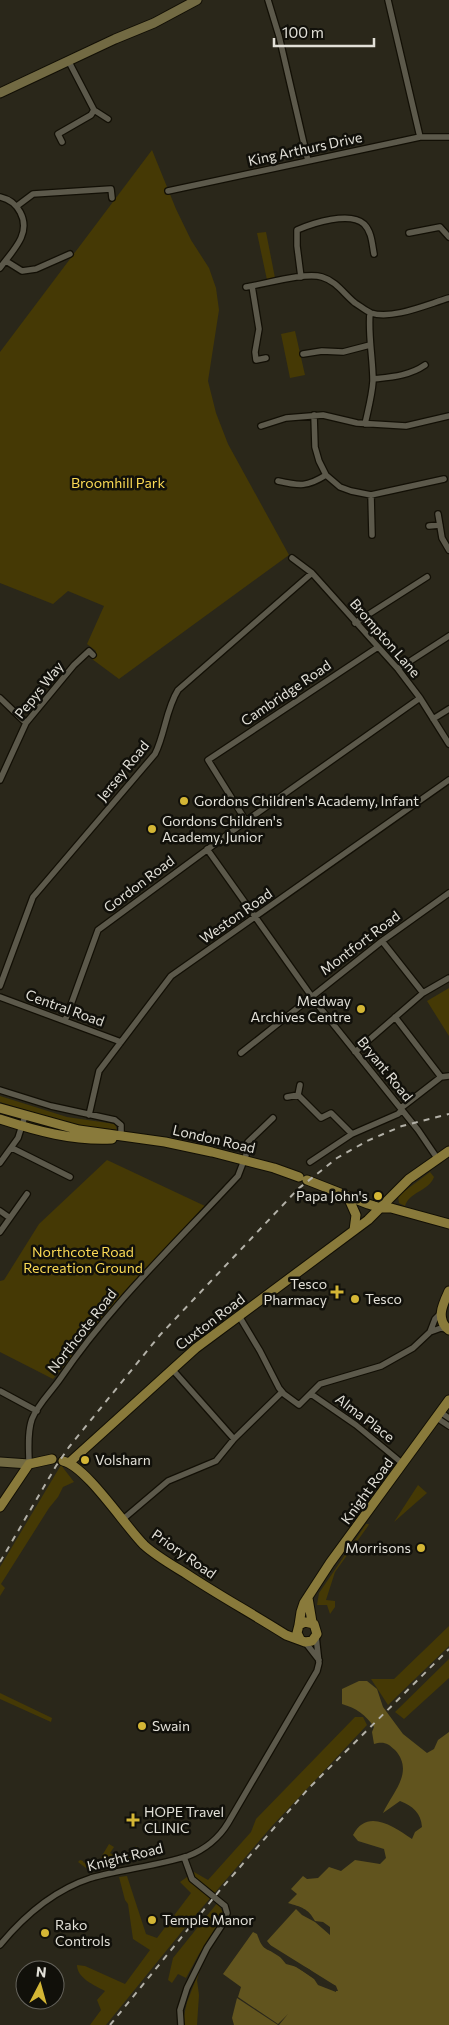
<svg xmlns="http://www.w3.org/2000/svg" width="449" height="2025" font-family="Commissioner,sans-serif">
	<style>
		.green { fill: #453905 }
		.water { fill: #61541e; fill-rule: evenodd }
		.pier { fill: #2a271a }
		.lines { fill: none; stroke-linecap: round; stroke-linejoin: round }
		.street-casing { stroke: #120f05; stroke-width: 8 }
		.secondary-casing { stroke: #120f05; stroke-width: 11 }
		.primary-casing { stroke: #120f05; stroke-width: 11 }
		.street { stroke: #5c594b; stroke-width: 5.5 }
		.secondary { stroke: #726a43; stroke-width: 9 }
		.primary { stroke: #897a3b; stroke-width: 9 }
		.rail { stroke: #b3b1a8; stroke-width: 2; stroke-dasharray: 6 6; stroke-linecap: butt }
		.poi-dot { fill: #d4b635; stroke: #11100a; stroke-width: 2 }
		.labels { text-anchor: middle; stroke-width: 5; stroke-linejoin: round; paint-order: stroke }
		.street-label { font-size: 14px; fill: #e2e0d8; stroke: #11100a }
		.park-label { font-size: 14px; fill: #fbda55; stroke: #11100a }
		.poi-label { font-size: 14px; fill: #e2e0d8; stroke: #11100a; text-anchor: start }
	</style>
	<rect width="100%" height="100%" fill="#2a271a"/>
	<path class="green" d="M152 150 176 209 191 240 209 268 216 288 219 310 208 381 216 413 228 444 289 555 119 679 92 659 96 651 87 644 104 606 68 591 53 604 0 583V352Z
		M266 232 275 278 267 280 257 233Z
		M295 331 305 375 290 378 281 334Z
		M449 988V1036L427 1001Z
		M0 1096 67 1117 115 1124 117 1130 75 1125 0 1102Z
		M107 1160 205 1206 53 1379 0 1352V1281L4 1280 39 1224Z
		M430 1172 434 1177C428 1192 410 1191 405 1206L399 1203 398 1196Z
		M61 1465 74 1482 63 1487 58 1497 49 1508 1 1584 5 1588 0 1596V1567Z
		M418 1485 427 1493 394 1522Z
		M366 1524H369L368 1526 335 1572 326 1600 335 1601V1607L330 1614 327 1605H317L319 1593Z
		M449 1626V1646L388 1705 371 1679H394Z
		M449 1659V1678L404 1719 395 1712Z
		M0 1693 52 1718 51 1722 0 1699Z
		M355 1717H363L367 1725 272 1826 188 1924 106 2025H90L101 2010 97 2000 105 1991C94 1985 77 1978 77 1965L85 1966 125 1984 150 1950 133 1939 128 1904 125 1900 119 1877 127 1876 146 1934 157 1938 191 1893 180 1882 194 1872 208 1880 251 1832 256 1819Z
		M109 1844 114 1847 110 1853 125 1862 136 1846 149 1857 90 1871 78 1862 80 1860 83 1861V1862L94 1869Z
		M218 1902 223 1913 217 1929 199 1954 186 1978 178 1974 172 1983 168 1980 173 1958Z
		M200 1969 197 1980 199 1995 197 2025H182L187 2002Z"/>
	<path class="water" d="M359 1681H367L377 1689 383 1707 403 1734 427 1753 434 1749 438 1740 449 1732V2025H279L288 2014 278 2024 238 1997 241 1987 223 1974 253 1932 257 1934C261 1945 263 1950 276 1952L267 1941 296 1909 302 1915 315 1922 330 1935V1927L323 1922 315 1921C308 1908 301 1907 288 1903L297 1894 291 1889 303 1876 307 1879 318 1878 329 1867 341 1871 355 1860 380 1864 386 1858 384 1849 358 1841 353 1835C367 1808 393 1826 412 1839L415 1832 422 1827C421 1813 413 1806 400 1801L383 1813C392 1793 415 1772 395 1750 388 1743 383 1741 374 1744L372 1732 374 1727C366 1715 356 1708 342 1704V1689ZM276 1952C282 1956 288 1960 294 1963 305 1968 311 1967 317 1978L336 1986V1992L318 1985 314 1979 297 1967 286 1964Z
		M237 1998 278 2025H234L232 2018Z"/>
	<path class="pier" d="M267 1943 336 1986 338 1991H335L331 1988 333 1989 334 1987 320 1982 264 1947 265 1946 270 1948 266 1944Z"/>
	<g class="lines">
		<defs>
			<path id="street" d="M268 0 279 36 308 161
				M388 0 420 137
				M94 110 108 119
				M62 142 58 134 91 115 94 110 68 60
				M168 191 397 142 420 137H449
				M0 197C18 201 29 220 21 238 16 249 7 258 0 268
				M17 206 33 194 111 189 112 198
				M409 233 440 227 449 237
				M6 261 22 271 36 269 70 254
				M301 277 297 246V230C313 223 350 211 364 224 372 232 372 244 374 254
				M252 286 259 329 255 352 256 360 266 358
				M246 287C265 284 305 272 322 277 336 281 344 294 355 303 360 306 366 311 371 313 393 320 428 304 449 298
				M303 354 322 351 343 352 370 345
				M373 379C391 377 409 376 425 365
				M314 415 315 447 319 461 326 475 340 487 351 491 371 495 444 479
				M365 424C368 410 372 396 373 381 373 358 368 336 370 313
				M261 426 286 418 323 415 357 423 406 426 449 416
				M278 481C300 486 307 487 326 475
				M371 495 372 535
				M438 514 442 538 449 550
				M429 526 440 525
				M292 558 312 573 398 669 420 698 449 744
				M355 623 427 577
				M398 669 449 636
				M0 698 26 723
				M433 719 449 709
				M0 780 26 723 74 665 89 651 93 655
				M246 821 208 760 378 647
				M207 849 317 1004 418 1130 437 1158
				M382 941 423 993
				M0 986 33 897 155 754C165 734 166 709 178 690L312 573
				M0 997 121 1042
				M395 1017 441 1077
				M65 1021 98 930 246 821 420 698
				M355 1052 423 993 449 978
				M241 1053 382 941 449 893
				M0 1090 51 1106 115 1120 121 1125V1137
				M298 1095 321 1118 331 1113 352 1134
				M287 1097 298 1095 300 1085
				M401 1108 441 1077 449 1076
				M89 1115 99 1071 171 976 449 780
				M12 1148 70 1177
				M310 1162 352 1134 398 1114 402 1110
				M0 1163 18 1138 25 1116
				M0 1211 10 1218
				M0 1232 27 1194
				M441 1313 435 1319 430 1332 441 1328 447 1329
				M239 1316 260 1351 279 1388 284 1394 299 1405 320 1384 381 1366 413 1348 430 1332
				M172 1369 234 1439
				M0 1391 37 1411
				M311 1394 356 1425 403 1464
				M440 1412 449 1418
				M437 1418 449 1426
				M29 1464C29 1450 27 1433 32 1419 38 1404 51 1392 60 1379 111 1304 177 1242 238 1176L246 1155 248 1142 273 1118
				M122 1520 168 1481 216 1461 234 1439 282 1392
				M305 1642 319 1660
				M0 1945C24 1916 54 1890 91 1878 123 1869 157 1866 188 1856 204 1850 219 1838 228 1823L317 1671 319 1663 316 1636
				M181 2025 180 2010 187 1988 207 1948 224 1922 227 1913 225 1906 192 1879 184 1857"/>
			<path id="secondary" d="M0 93 115 39 154 23 197 0
				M0 1462 29 1464"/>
			<path id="primary" d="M0 1108 79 1130 165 1142 212 1152 274 1168 299 1177
				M0 1119C37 1131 73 1141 112 1139
				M307 1180 368 1204 381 1208H391L449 1224
				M348 1197 356 1215 354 1230
				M449 1291C443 1304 435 1319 449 1330
				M63 1461C86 1466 125 1526 144 1545 156 1556 172 1565 185 1573 218 1595 253 1614 286 1635L305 1642 312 1641 317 1634 314 1624 305 1622 299 1625 297 1633 300 1639
				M70 1462 196 1348 368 1220 409 1179 449 1151
				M0 1507 29 1464 52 1459
				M308 1598 312 1622
				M299 1625 301 1612 304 1603 330 1563 449 1400"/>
		</defs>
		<use href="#street" class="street-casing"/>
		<use href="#secondary" class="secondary-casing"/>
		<use href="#primary" class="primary-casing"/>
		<use href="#street" class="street"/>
		<use href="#secondary" class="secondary"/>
		<use href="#primary" class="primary"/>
		<path class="rail" d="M0 1562 56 1466 69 1447 160 1335 298 1189 337 1158 367 1141 402 1126 449 1114
			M110 2025 220 1890 308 1789 449 1649"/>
	</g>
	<g class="poi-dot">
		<circle cx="184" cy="801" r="5"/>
		<circle cx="152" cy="829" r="5"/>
		<circle cx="361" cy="1009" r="5"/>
		<circle cx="378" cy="1196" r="5"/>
		<path d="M334.5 1284.5h5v5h5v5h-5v5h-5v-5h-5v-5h5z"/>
		<circle cx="355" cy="1299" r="5"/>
		<circle cx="85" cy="1460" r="5"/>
		<circle cx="421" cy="1548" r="5"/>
		<circle cx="142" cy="1726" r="5"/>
		<path d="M130.5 1812.5h5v5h5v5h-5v5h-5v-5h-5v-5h5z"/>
		<circle cx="152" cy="1920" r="5"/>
		<circle cx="45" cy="1933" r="5"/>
	</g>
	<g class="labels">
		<g class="street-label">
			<text transform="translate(305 149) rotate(-12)" y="5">King Arthurs Drive</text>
			<text transform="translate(385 638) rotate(49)" y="5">Brompton Lane</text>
			<text transform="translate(39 690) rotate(-51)" y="5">Pepys Way</text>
			<text transform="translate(286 693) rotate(-34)" y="5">Cambridge Road</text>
			<text transform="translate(123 771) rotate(-51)" y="5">Jersey Road</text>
			<text transform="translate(139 884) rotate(-37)" y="5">Gordon Road</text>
			<text transform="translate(236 916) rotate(-35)" y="5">Weston Road</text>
			<text transform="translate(360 943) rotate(-37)" y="5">Montfort Road</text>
			<text transform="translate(65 1008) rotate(20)" y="5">Central Road</text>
			<text transform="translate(385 1069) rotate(51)" y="5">Bryant Road</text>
			<text transform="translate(214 1139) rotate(13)" y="5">London Road</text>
			<text transform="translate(210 1322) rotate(-37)" y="5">Cuxton Road</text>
			<text transform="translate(82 1331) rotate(-52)" y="5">Northcote Road</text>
			<text transform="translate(365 1418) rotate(37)" y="5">Alma Place</text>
			<text transform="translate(367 1491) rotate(-54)" y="5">Knight Road</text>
			<text transform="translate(184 1554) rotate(35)" y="5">Priory Road</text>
			<text transform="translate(125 1857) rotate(-14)" y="5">Knight Road</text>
		</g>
		<g class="park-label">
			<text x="118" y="488">Broomhill Park</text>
			<text x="83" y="1257">Northcote Road<tspan x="83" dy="16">Recreation Ground</tspan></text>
		</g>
		<g class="poi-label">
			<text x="194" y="806">Gordons Children's Academy, Infant</text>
			<text x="162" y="826">Gordons Children's<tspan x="162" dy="16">Academy, Junior</tspan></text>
			<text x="351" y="1006" text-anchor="end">Medway<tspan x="351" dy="16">Archives Centre</tspan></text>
			<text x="368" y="1201" text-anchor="end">Papa John's</text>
			<text x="327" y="1289" text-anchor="end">Tesco<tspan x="327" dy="16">Pharmacy</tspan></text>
			<text x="365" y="1304">Tesco</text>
			<text x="95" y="1465">Volsharn</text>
			<text x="411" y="1553" text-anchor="end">Morrisons</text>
			<text x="152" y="1731">Swain</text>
			<text x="144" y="1817">HOPE Travel<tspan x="144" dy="16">CLINIC</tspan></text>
			<text x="162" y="1925">Temple Manor</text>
			<text x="55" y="1930">Rako<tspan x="55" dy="16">Controls</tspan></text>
		</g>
	</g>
	<g transform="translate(40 1985) rotate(6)"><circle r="24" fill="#11100a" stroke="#65635c"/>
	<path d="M0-4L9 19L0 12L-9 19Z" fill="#d4b635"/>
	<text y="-8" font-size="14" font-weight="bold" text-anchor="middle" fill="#e2e0d8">N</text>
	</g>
	<path d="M274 38v8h100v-8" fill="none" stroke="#e2e0d8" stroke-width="2.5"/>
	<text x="282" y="38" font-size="15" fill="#e2e0d8" stroke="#11100a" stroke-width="4" paint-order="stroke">100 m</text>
</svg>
